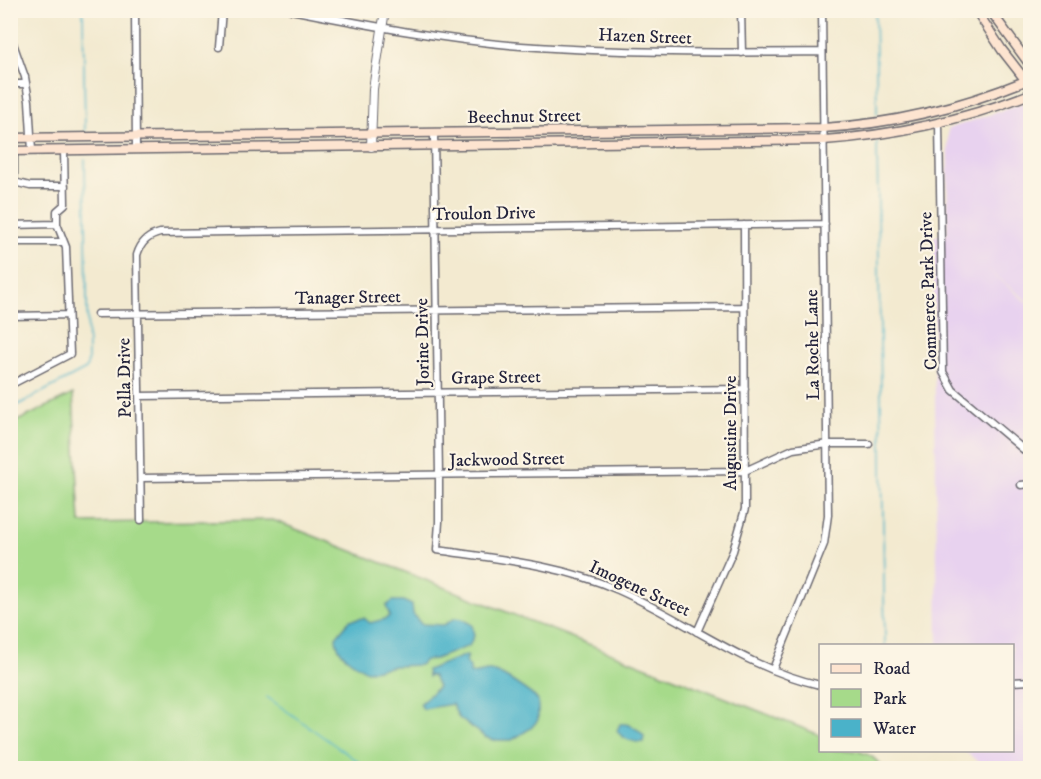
<svg xmlns="http://www.w3.org/2000/svg" width="1041" height="779" font-family="'IM FELL DW Pica',serif">
	<style>
		.built { fill: #e8d2ef }
		.green { fill: #a6da8a; stroke: #647e62; stroke-width: 1.5 }
		.water { fill: #4ab2c9; stroke: #366a82; stroke-width: 1.5 }
		.lines { fill: none; stroke-linecap: round; stroke-linejoin: round }
		.stream { stroke: #4ab2c9; stroke-width: 1.5 }
		.minor-casing { stroke: #6b686f; stroke-width: 9 }
		.tertiary-casing { stroke: #6b686f; stroke-width: 10 }
		.secondary-casing { stroke: #6b686f; stroke-width: 11 }
		.minor { stroke: #fff; stroke-width: 6 }
		.tertiary { stroke: #fff; stroke-width: 8 }
		.secondary { stroke: #fde4d0; stroke-width: 8 }
		.labels { text-anchor: middle; stroke-width: 4.5; stroke-linejoin: round; paint-order: stroke }
		.street-label { font-size: 18px; fill: #22223b; stroke: #fcf5e5 }
	</style>
	<rect width="100%" height="100%" fill="#fcf5e5"/>
	<filter id="ink" filterUnits="userSpaceOnUse"><feTurbulence type="fractalNoise" baseFrequency=".0167" numOctaves="2"/><feDisplacementMap in="SourceGraphic" scale="12" xChannelSelector="R" yChannelSelector="G"/><feConvolveMatrix kernelMatrix="1 2 1 2 8 2 1 2 1" color-interpolation-filters="sRGB"/></filter>
	<filter id="wash" filterUnits="userSpaceOnUse"><feTurbulence type="fractalNoise" baseFrequency=".008" numOctaves="4" result="noise"/><feDisplacementMap in="SourceGraphic" scale="24" xChannelSelector="R" yChannelSelector="G"/><feGaussianBlur stdDeviation="1.35" result="paint"/><feColorMatrix in="noise" values="0 0 0 0 0 0 0 0 0 0 0 0 0 0 0 0 0 1.4 0 .05"/><feComposite in="paint" operator="in"/></filter>
	<g filter="url(#wash)">
		<rect width="100%" height="100%" fill="#f3ead0"/>
		<path class="built" d="M1026 102 1030 103V303L986 268 1030 305V768H987L964 751 1012 750V646L938 645 933 236 947 235 948 129Z"/>
		<path class="green" d="M73 394 80 523 273 520 820 735V750C842 750 870 746 882 768H11V424Z"/>
		<path class="water" d="M393 601H403L412 605 413 614 421 624 444 625 455 618 462 619 472 625 474 636 469 646 435 659 425 660 420 665 395 666 367 671C353 663 336 654 336 637L350 620 364 618 370 623 385 619 390 616 386 606Z
			M466 655 468 656 465 662 470 667V673C478 675 482 671 489 671 501 671 525 690 535 697L538 701V720L531 728 512 740H493L485 737 459 718 452 704 423 709 420 704 438 687 433 676 430 675 428 677 427 670Z
			M620 724C629 723 638 729 644 736L643 742C634 743 623 739 617 731Z"/>
		<g class="lines">
			<path class="stream" d="M83 10 85 131
				M875 10 877 114
				M877 143 885 646
				M10 409 86 369 88 361 85 159
				M267 697 367 768"/>
		</g>
	</g>
	<g filter="url(#ink)">
		<g class="lines">
			<defs>
				<path id="minor" d="M135 10 136 149
					M291 10C367 25 444 40 521 46 621 53 721 53 822 52
					M741 10 742 53
					M10 35 25 77 29 101 32 151
					M219 47 222 10
					M10 84H26
					M939 123 943 372 953 390 1030 455
					M434 134 439 475V522L437 550C498 559 562 565 618 590 686 620 747 669 820 685
					M14 151V182L30 186H65
					M10 225 57 224
					M10 242H64
					M97 314 744 307
					M10 316 68 315
					M10 385 70 354 66 247 57 224V211L65 204 64 150
					M140 396 745 389
					M141 478 745 471 793 449 828 444H869
					M1021 485 1030 484
					M141 520 137 255C141 242 148 236 160 233L825 224
					M697 632 733 551 745 509 744 225
					M773 669 824 544 828 515 822 10
					M1012 682 1030 681"/>
				<path id="tertiary" d="M371 147 373 89 385 10"/>
				<path id="secondary" d="M976 10 1002 50 1030 86
					M990 10 1030 65
					M10 138 823 128C895 124 965 106 1030 79
					M10 151 824 140C895 135 964 120 1030 94"/>
			</defs>
			<use href="#minor" class="minor-casing"/>
			<use href="#tertiary" class="tertiary-casing"/>
			<use href="#secondary" class="secondary-casing"/>
			<use href="#minor" class="minor"/>
			<use href="#tertiary" class="tertiary"/>
			<use href="#secondary" class="secondary"/>
		</g>
	</g>
	<g class="labels">
		<g class="street-label">
			<text transform="translate(645 36) rotate(2)" y="6">Hazen Street</text>
			<text transform="translate(524 116) rotate(-1)" y="6">Beechnut Street</text>
			<text transform="translate(484 213) rotate(-1)" y="6">Troulon Drive</text>
			<text transform="translate(928 291) rotate(-92)" y="6">Commerce Park Drive</text>
			<text transform="translate(348 297) rotate(-1)" y="6">Tanager Street</text>
			<text transform="translate(422 342) rotate(-91)" y="6">Jorine Drive</text>
			<text transform="translate(812 345) rotate(-91)" y="6">La Roche Lane</text>
			<text transform="translate(496 377) rotate(-1)" y="6">Grape Street</text>
			<text transform="translate(124 378) rotate(-91)" y="6">Pella Drive</text>
			<text transform="translate(730 433) rotate(-90)" y="6">Augustine Drive</text>
			<text transform="translate(507 459) rotate(-1)" y="6">Jackwood Street</text>
			<text transform="translate(640 588) rotate(25)" y="6">Imogene Street</text>
		</g>
	</g>
	<rect width="1041" height="779" fill="none" stroke="#fcf5e5" stroke-width="36"/>
	<rect x="819" y="644" width="195" height="108" fill="#fcf5e5" stroke="#a5a1a1" stroke-width="1.5"/>
	<rect x="831" y="664" width="30" height="9" fill="#fde4d0" stroke="#a5a1a1" stroke-width="1.5"/>
	<text x="873" y="674" font-size="18" fill="#22223b">Road</text>
	<rect x="831" y="689" width="30" height="18" fill="#a6da8a" stroke="#a5a1a1" stroke-width="1.5"/>
	<text x="873" y="704" font-size="18" fill="#22223b">Park</text>
	<rect x="831" y="719" width="30" height="18" fill="#4ab2c9" stroke="#a5a1a1" stroke-width="1.5"/>
	<text x="873" y="734" font-size="18" fill="#22223b">Water</text>
</svg>
